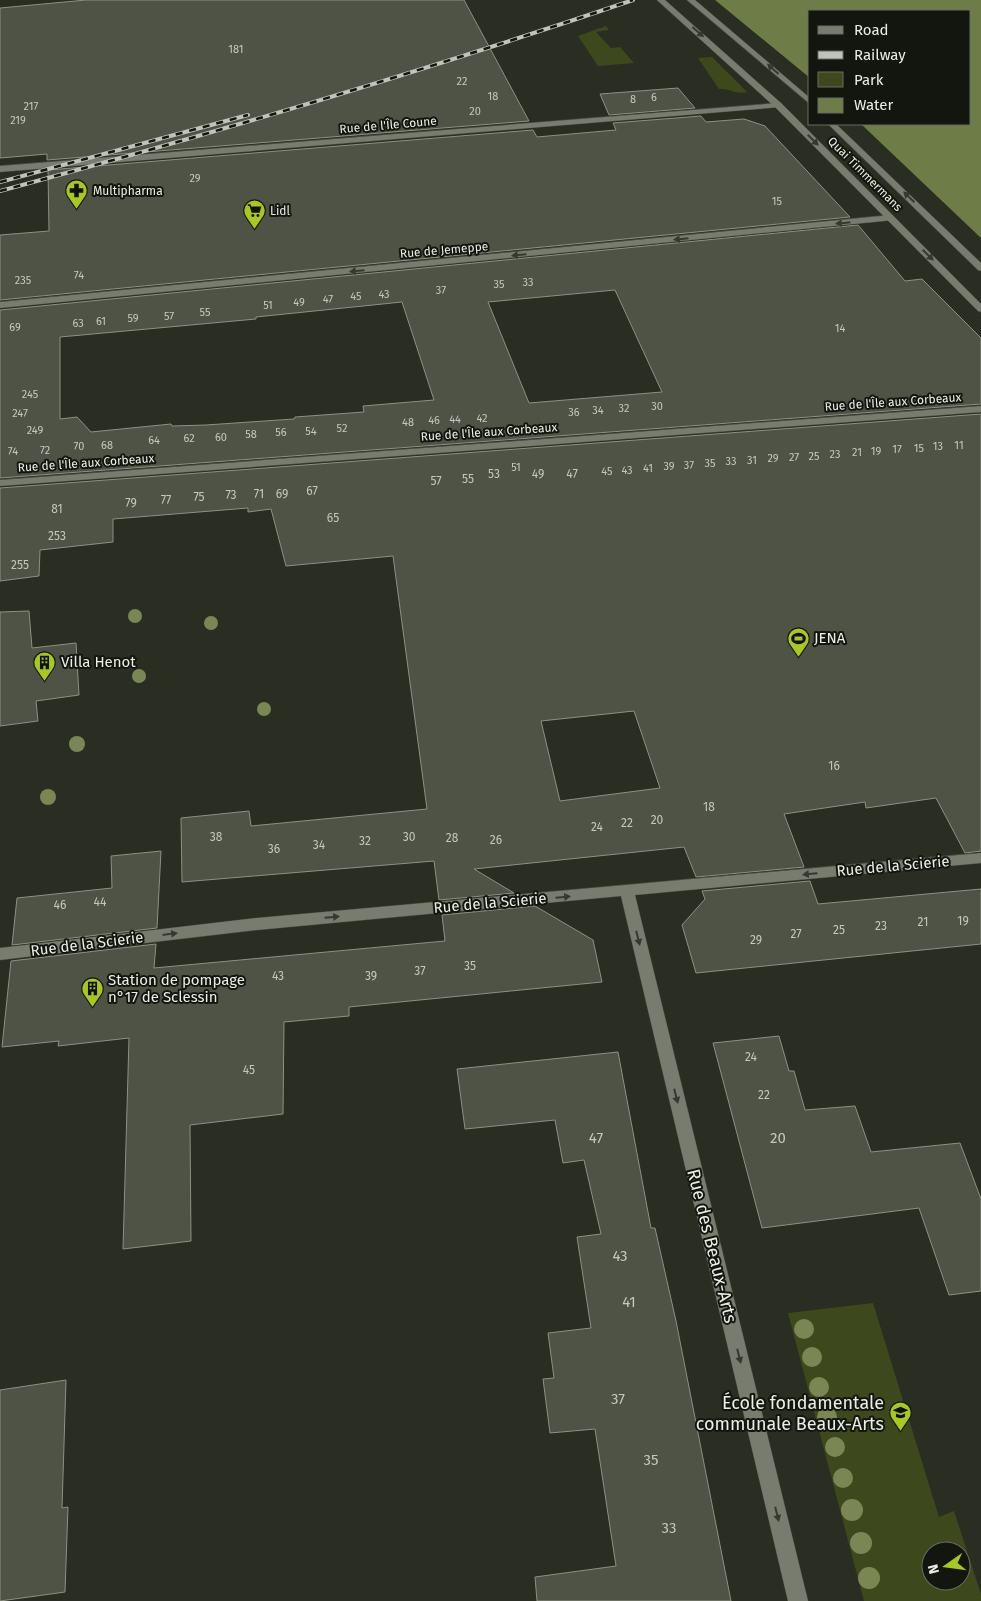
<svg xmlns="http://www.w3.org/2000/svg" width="981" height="1601" font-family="'Fira Sans',sans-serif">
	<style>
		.green { fill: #3d481c; fill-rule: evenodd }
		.water { fill: #6e7d48 }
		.building { fill: #4f5345; stroke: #8c9182; fill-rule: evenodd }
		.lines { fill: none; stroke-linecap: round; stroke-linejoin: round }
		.minor-casing { stroke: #464a3f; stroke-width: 1 }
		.secondary-casing { stroke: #464a3f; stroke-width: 1 }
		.minor { fill: #787c6e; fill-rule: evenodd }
		.secondary { fill: #787c6e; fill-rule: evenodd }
		.rail-casing { stroke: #c0c3ba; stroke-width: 4 }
		.rail { stroke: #13150f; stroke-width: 2.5; stroke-dasharray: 7; stroke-linecap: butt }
		.tree { fill: #7a8755 }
		.oneway { fill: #363930 }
		.labels { text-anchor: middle; stroke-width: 4; stroke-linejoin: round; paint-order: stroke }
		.far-number-label { font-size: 11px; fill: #c4c7be }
		.far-street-label { font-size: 12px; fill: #ebeee6; stroke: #13150f }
		.far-poi-label { font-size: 12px; fill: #ebeee6; stroke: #13150f; text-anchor: start }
		.number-label { font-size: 12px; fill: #c4c7be }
		.poi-label { font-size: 15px; fill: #ebeee6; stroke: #13150f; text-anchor: start }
		.street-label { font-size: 15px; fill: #ebeee6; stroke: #13150f }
		.near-number-label { font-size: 15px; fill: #c4c7be }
		.near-street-label { font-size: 18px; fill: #ebeee6; stroke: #13150f }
		.near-poi-label { font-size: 18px; fill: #ebeee6; stroke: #13150f; text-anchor: end }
	</style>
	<rect width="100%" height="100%" fill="#2a2d21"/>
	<path class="green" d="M606 26 609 30 596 32 611 48 620 47 634 63 598 66 578 36Z
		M712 57 747 92C738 95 728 88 719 89L698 58Z
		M873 1303 939 1517 954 1511 981 1594V1601H864L788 1313ZM931 1551H961V1581H931Z"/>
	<path class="water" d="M715 0H981V238L861 124H970V11H810V78Z"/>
	<path class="building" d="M86 0H464L529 121 47 160V154L0 158V8Z
		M678 88 695 108 609 115 600 94Z
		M701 116 706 122 744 119 765 126 850 217 0 300V235L49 231 48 170 533 130 537 137 616 130 613 123Z
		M858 225 905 281 922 279 981 338V404L0 478V310ZM615 290 662 392 529 403 488 302ZM402 302 434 400 363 406 364 412 295 417 294 419 206 425 172 426 171 424 91 432 77 417 60 419V337L256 319V317Z
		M981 414V851L965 853 936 798 866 808 865 802 784 814 804 867 696 877 684 847 474 869 514 893 439 900 434 861 182 882 181 818 249 811 251 826 427 809 393 556 286 566 271 509 248 512V508L113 519V542L40 550 39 576 0 581V488ZM634 711 660 788 560 801 541 721Z
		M29 611 32 648 76 643 79 695 36 701 38 721 0 726V612Z
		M161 851 157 928 12 945 17 898 112 888 111 856Z
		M810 881 818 904 981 889V944L696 973 682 925 705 899 702 891Z
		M535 906 593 940 602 982 349 1007V1016L284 1022 283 1114 190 1125 191 1241 123 1249 129 1038 58 1046 59 1041 2 1047 11 961 156 944 154 968 445 941 442 915Z
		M779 1036 789 1071H794L805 1110 855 1106 871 1152 960 1143 981 1199V1291L949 1295 919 1208 762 1228 713 1043Z
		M618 1052 651 1228H655L676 1321 731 1601H537L535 1577 616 1566 595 1429 550 1433 543 1379 554 1378 548 1333 591 1328 577 1237 601 1234 584 1160 563 1163 555 1120 465 1129 457 1069Z
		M66 1380 62 1508 68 1507 65 1592 0 1601V1390Z"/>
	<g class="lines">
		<defs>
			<path id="minor" d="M778 103 782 105 781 107 0 172V166Z
				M891 215 895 218 894 220 0 308V302Z
				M981 406V412L0 486V480Z
				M981 853V863L635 895 808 1601H788L621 896 257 930 0 960V948L257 918Z"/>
			<path id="secondary" d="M657 0H665L781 103 981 304V312L978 311 775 107Z
				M687 0H695L810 98V104Z
				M828 124H836L981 263V271L978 270Z"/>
		</defs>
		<use href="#minor" class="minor-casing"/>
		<use href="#secondary" class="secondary-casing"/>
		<use href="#minor" class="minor"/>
		<use href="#secondary" class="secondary"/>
		<defs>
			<path id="rail" d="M0 182 248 115
				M0 191C213 134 424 71 633 0"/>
		</defs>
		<use href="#rail" class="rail-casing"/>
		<use href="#rail" class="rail"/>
	</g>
	<g class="tree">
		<circle cx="135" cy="616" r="7"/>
		<circle cx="211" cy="623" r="7"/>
		<circle cx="139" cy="676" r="7"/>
		<circle cx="264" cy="709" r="7"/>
		<circle cx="77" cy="744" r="8"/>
		<circle cx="48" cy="797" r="8"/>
		<circle cx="804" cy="1329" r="10"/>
		<circle cx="812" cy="1357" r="10"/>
		<circle cx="819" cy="1387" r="10"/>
		<circle cx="827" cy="1417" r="10"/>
		<circle cx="835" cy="1447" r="10"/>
		<circle cx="843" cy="1478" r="10"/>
		<circle cx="852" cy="1510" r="11"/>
		<circle cx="861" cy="1543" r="11"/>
		<circle cx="869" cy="1578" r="11"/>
	</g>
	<defs><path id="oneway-solid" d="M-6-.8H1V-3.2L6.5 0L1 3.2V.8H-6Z" transform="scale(1.25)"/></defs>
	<g class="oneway">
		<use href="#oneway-solid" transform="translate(698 32) rotate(41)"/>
		<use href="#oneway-solid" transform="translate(773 69) rotate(-138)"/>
		<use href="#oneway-solid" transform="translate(813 140) rotate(45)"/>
		<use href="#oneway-solid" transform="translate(909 197) rotate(-136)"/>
		<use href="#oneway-solid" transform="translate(843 223) rotate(174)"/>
		<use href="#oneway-solid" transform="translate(681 239) rotate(174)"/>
		<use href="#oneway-solid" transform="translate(519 255) rotate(175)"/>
		<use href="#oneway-solid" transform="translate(928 255) rotate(45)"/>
		<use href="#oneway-solid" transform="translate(357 271) rotate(175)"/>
		<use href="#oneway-solid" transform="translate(810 874) rotate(175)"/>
		<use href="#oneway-solid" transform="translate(563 897) rotate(-5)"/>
		<use href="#oneway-solid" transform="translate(332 917) rotate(-5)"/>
		<use href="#oneway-solid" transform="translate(170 934) rotate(-7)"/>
		<use href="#oneway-solid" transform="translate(638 938) rotate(76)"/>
		<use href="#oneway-solid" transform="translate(676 1096) rotate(76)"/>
		<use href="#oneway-solid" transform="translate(739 1356) rotate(76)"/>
		<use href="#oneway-solid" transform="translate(777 1514) rotate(76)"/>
	</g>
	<defs>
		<symbol id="pharmacy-pin" viewBox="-11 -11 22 30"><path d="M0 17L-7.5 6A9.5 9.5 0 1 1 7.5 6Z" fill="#a6c821" stroke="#13150f"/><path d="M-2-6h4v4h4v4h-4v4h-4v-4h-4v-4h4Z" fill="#111"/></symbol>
		<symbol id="supermarket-pin" viewBox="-11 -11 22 30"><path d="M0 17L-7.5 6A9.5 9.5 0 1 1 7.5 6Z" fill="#a6c821" stroke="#13150f"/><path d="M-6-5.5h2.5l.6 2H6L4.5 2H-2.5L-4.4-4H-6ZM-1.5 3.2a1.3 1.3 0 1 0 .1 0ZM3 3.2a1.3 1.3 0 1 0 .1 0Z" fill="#111"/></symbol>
		<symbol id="stadium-pin" viewBox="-11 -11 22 30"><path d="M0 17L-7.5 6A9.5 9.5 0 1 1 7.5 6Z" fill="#a6c821" stroke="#13150f"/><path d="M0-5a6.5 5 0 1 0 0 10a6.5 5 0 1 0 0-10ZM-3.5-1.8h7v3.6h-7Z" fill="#111"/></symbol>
		<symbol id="building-pin" viewBox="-11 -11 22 30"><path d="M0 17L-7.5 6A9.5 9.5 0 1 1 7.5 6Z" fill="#a6c821" stroke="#13150f"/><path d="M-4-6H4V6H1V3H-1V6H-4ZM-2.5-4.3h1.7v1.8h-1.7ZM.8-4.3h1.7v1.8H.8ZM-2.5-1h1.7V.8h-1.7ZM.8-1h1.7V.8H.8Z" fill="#111"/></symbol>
		<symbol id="school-pin" viewBox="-11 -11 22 30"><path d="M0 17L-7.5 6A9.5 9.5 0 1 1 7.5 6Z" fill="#a6c821" stroke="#13150f"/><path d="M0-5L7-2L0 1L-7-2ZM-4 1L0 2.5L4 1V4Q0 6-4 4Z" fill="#111"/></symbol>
	</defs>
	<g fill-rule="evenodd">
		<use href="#pharmacy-pin" x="64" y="178" width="25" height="34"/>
		<use href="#supermarket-pin" x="242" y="198" width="25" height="34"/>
		<use href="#stadium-pin" x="786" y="626" width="25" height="34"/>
		<use href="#building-pin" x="32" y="650" width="25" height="34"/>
		<use href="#building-pin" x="80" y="976" width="25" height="34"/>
		<use href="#school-pin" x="888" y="1400" width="25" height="34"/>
	</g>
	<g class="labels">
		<g class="far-number-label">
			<text x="236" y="53">181</text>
			<text x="462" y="85">22</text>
			<text x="493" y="100">18</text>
			<text x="654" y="101">6</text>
			<text x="633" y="103">8</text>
			<text x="31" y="110">217</text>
			<text x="475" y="115">20</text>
			<text x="18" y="124">219</text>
			<text x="195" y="182">29</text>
			<text x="777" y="205">15</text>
			<text x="79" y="279">74</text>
			<text x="23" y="284">235</text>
			<text x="528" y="286">33</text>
			<text x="499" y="288">35</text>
			<text x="441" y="294">37</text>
			<text x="384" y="298">43</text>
			<text x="356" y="300">45</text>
			<text x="328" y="303">47</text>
			<text x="299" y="306">49</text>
			<text x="268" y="309">51</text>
			<text x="205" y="316">55</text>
			<text x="169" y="320">57</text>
			<text x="133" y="322">59</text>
			<text x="101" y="325">61</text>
			<text x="78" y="327">63</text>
			<text x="15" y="331">69</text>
			<text x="840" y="332">14</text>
			<text x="30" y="398">245</text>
			<text x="657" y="410">30</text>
			<text x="624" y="412">32</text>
			<text x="598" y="414">34</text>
			<text x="574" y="416">36</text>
			<text x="20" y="417">247</text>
			<text x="482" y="422">42</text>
			<text x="455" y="423">44</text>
			<text x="434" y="424">46</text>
			<text x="408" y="426">48</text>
			<text x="342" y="432">52</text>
			<text x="35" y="434">249</text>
			<text x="311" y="435">54</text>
			<text x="281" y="436">56</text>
			<text x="251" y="438">58</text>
			<text x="221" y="441">60</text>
			<text x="189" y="442">62</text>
			<text x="154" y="444">64</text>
			<text x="107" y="449">68</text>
			<text x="959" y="449">11</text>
			<text x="79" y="450">70</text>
			<text x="938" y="450">13</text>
			<text x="919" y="452">15</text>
			<text x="897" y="453">17</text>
			<text x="45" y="454">72</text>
			<text x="13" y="455">74</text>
			<text x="876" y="455">19</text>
			<text x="857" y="456">21</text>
			<text x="835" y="458">23</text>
			<text x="814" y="460">25</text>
			<text x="794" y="461">27</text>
			<text x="773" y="462">29</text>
			<text x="752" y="464">31</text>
			<text x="731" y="465">33</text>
			<text x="710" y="467">35</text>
			<text x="689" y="469">37</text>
			<text x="669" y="470">39</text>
			<text x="516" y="471">51</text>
			<text x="648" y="472">41</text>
			<text x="627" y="474">43</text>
			<text x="607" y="475">45</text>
		</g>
		<g class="far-street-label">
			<text transform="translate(388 125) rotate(-5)" y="4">Rue de l'Île Coune</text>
			<text transform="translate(865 174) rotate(45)" y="4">Quai Timmermans</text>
			<text transform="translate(444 250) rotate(-5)" y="4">Rue de Jemeppe</text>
			<text transform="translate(893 402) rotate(-4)" y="4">Rue de l'Île aux Corbeaux</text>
			<text transform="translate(489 432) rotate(-4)" y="4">Rue de l'Île aux Corbeaux</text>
			<text transform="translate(86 463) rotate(-4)" y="4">Rue de l'Île aux Corbeaux</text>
		</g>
		<g class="far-poi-label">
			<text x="93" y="195">Multipharma</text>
			<text x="270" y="215">Lidl</text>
		</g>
		<g class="number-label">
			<text x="494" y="478">53</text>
			<text x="538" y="478">49</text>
			<text x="572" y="478">47</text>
			<text x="468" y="483">55</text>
			<text x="436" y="485">57</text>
			<text x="312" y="495">67</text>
			<text x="259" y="498">71</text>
			<text x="282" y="498">69</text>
			<text x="231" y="499">73</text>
			<text x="199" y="501">75</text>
			<text x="166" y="504">77</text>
			<text x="131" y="507">79</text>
			<text x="57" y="513">81</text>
			<text x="333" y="522">65</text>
			<text x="57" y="540">253</text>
			<text x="20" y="569">255</text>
			<text x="834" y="770">16</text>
			<text x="709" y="811">18</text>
			<text x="657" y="824">20</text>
			<text x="627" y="827">22</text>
			<text x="597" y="831">24</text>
			<text x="216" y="841">38</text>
			<text x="409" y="841">30</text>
			<text x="452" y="842">28</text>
			<text x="496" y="844">26</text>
			<text x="365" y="845">32</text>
			<text x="319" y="849">34</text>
			<text x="274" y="853">36</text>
			<text x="100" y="906">44</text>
			<text x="60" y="909">46</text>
			<text x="963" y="925">19</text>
			<text x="923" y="926">21</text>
			<text x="881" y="930">23</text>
			<text x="839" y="934">25</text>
			<text x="796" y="938">27</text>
			<text x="756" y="944">29</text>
			<text x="470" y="970">35</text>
			<text x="420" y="975">37</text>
			<text x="278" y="980">43</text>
			<text x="371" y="980">39</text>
			<text x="751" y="1061">24</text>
			<text x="249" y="1074">45</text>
			<text x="764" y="1099">22</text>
		</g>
		<g class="poi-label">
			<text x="814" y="643">JENA</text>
			<text x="61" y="667">Villa Henot</text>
			<text x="108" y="985">Station de pompage<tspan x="108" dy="17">n°17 de Sclessin</tspan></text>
		</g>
		<g class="street-label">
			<text transform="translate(893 866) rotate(-5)" y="5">Rue de la Scierie</text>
			<text transform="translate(490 903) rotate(-5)" y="5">Rue de la Scierie</text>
			<text transform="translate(87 944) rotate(-7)" y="5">Rue de la Scierie</text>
		</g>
		<g class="near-number-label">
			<text x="596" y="1143">47</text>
			<text x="778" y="1143">20</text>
			<text x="620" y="1261">43</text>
			<text x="629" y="1307">41</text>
			<text x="618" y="1404">37</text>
			<text x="651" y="1465">35</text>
			<text x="669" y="1533">33</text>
		</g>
		<g class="near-street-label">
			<text transform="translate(712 1246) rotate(76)" y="6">Rue des Beaux-Arts</text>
		</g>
		<g class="near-poi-label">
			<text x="884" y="1409">École fondamentale<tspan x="884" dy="21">communale Beaux-Arts</tspan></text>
		</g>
	</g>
	<rect x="808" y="10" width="162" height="115" fill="#13150f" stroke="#696c65"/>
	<rect x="818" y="26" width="25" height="8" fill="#787c6e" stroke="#696c65"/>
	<text x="854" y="35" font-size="15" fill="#ebeee6">Road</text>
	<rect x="818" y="51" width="25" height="8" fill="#c0c3ba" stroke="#696c65"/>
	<text x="854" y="60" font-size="15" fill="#ebeee6">Railway</text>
	<rect x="818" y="72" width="25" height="15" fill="#3d481c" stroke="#696c65"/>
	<text x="854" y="85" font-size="15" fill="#ebeee6">Park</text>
	<rect x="818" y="98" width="25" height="15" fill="#6e7d48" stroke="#696c65"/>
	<text x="854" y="110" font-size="15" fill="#ebeee6">Water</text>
	<g transform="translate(946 1566) rotate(256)"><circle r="24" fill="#13150f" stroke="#696c65"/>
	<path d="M0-4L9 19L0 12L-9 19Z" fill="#a6c821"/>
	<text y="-8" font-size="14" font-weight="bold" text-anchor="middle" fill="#ebeee6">N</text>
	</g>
</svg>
